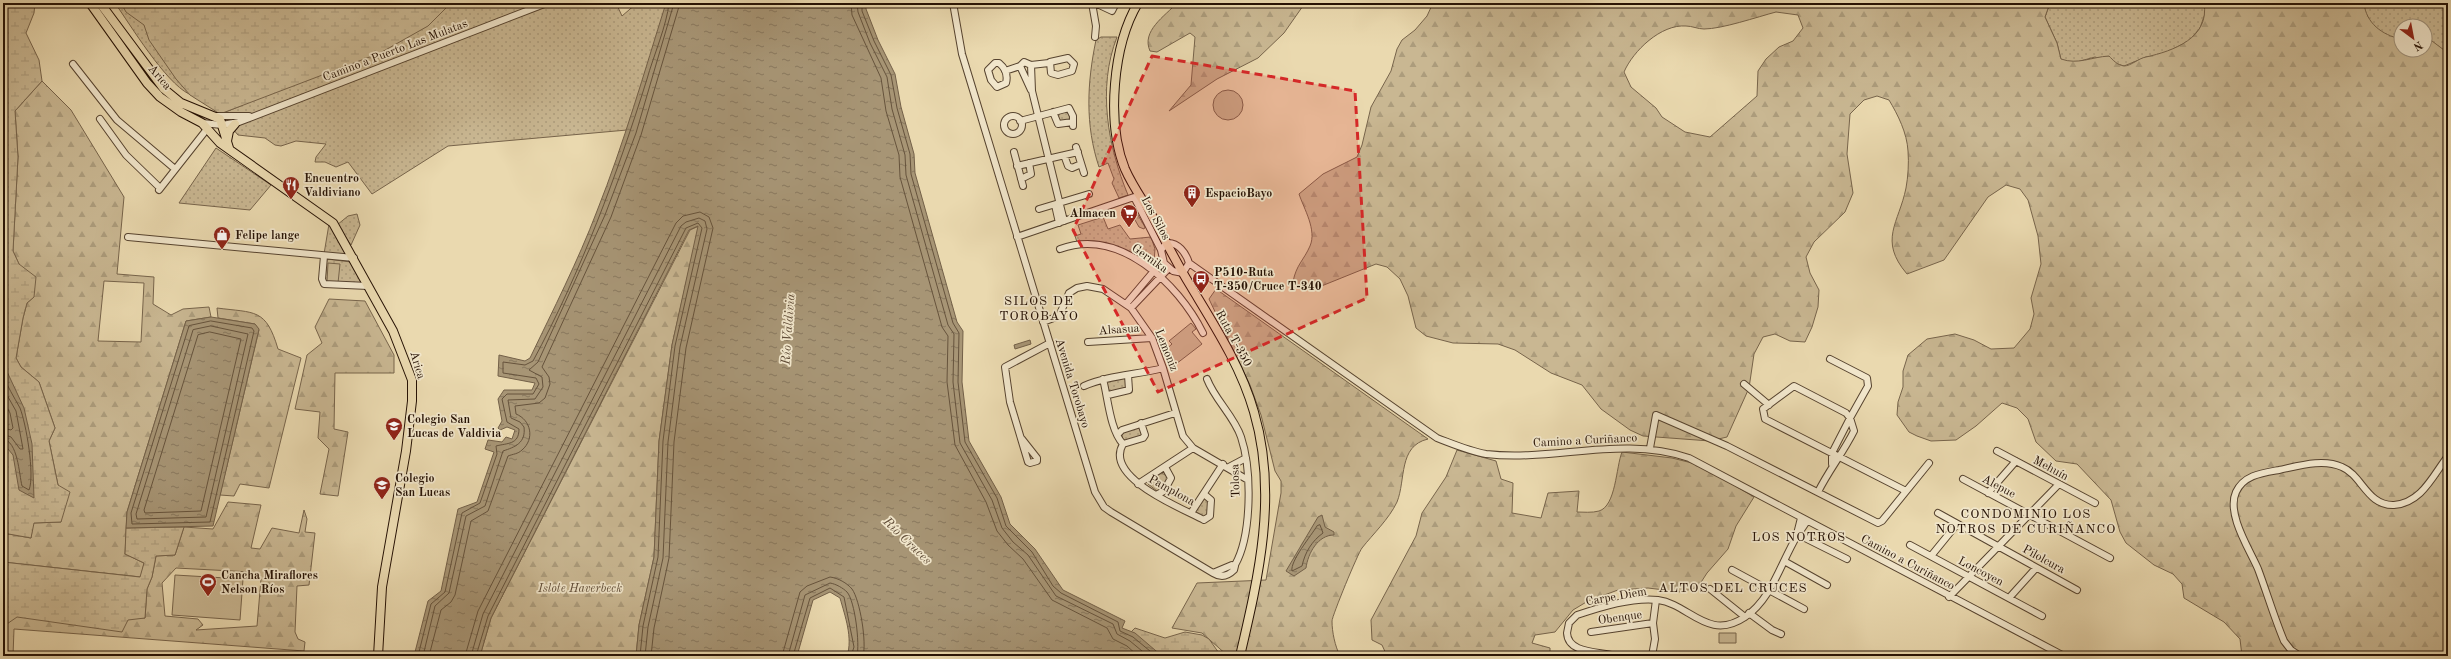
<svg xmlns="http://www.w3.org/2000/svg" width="2451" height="659" font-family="'Old Standard TT',serif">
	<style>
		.grass { fill: url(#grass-dots); stroke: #77644b }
		.forest { fill: url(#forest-firs); stroke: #77644b; fill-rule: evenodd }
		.wetland { fill: url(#wetland-marsh); stroke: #77644b }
		.garden { fill: #c9b792; stroke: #77644b }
		.water { fill: url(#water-ripples); stroke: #736048 }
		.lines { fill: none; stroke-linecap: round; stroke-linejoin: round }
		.shore { stroke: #66533c; stroke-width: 1 }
		.minor-casing { stroke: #56432f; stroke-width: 8 }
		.major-casing { stroke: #251104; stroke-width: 10 }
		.minor { stroke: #f1e6cb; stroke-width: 6 }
		.major { stroke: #ead9af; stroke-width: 8 }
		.marked { fill: #d62828; fill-opacity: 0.2; stroke: #d62828; stroke-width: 3; stroke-dasharray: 8 5; stroke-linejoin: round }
		.labels { text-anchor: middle; stroke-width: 3.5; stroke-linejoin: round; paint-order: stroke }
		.street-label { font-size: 12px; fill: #251104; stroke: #f1e6cb }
		.poi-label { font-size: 12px; font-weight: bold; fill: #251104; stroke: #f1e6cb; text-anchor: start }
		.park-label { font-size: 12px; font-style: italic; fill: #5e4b36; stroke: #f1e6cb }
		.neighbourhood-label { font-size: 13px; letter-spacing: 1px; fill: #251104; stroke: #f1e6cb }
		.water-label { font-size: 13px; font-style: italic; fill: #604c37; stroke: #f1e6cb }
	</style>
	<defs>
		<pattern id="grass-dots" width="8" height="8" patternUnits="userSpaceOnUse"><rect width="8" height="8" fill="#c9b792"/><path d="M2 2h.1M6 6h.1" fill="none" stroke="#ac9c7c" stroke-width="1.8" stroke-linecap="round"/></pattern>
		<pattern id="forest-firs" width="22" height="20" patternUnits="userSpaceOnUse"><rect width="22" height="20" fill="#c9b792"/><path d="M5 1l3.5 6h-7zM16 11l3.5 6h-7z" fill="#ac9c7c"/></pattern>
		<pattern id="wetland-marsh" width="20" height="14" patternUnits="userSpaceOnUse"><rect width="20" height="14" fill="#c9b792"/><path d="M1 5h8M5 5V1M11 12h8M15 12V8" fill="none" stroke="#ac9c7c"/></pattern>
		<pattern id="water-ripples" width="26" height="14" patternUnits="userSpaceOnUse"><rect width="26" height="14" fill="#a79575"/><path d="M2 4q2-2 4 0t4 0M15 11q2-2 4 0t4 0" fill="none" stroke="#88785e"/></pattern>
	</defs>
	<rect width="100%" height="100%" fill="#ead9af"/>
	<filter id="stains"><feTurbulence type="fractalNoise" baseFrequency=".005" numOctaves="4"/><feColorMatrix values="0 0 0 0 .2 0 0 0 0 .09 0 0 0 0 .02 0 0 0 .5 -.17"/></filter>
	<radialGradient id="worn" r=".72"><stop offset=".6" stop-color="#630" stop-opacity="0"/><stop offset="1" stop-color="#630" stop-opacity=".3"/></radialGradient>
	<path class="grass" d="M115 3H616L622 16 637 3H682L633 110 627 130 448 146 372 194 348 162 336 167 325 162H315L316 157 326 144 296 141 281 146 275 145 265 138 238 135 220 114 243 105C225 102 205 102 189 94 165 82 131 26 115 3Z
		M2050 3H2204L2206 11 2200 28 2189 41 2161 55 2146 57 2124 66 2095 57 2073 63 2061 60 2057 43 2045 17Z
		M2360 3H2448V59L2425 44V26H2401V44L2376 34Z
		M102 11 173 102C160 94 104 25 102 11Z
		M1101 37H1117C1097 88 1108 147 1128 195L1119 198 1112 183 1114 179 1108 163 1099 167C1085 125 1087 83 1096 40Z
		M1058.5 117a5.5 5.5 0 1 1 11 0a5.5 5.5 0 1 1-11 0Z
		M216 148 271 185 250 210 179 203Z
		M1132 205 1145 227 1144 229 1139 227 1127 206Z
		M357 214 360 225 351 245 337 225 348 216Z
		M1103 217 1108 229 1120 225 1130 239 1151 237 1155 249 1154 262 1150 266C1125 251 1106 240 1077 242L1075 236 1081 234 1078 225Z
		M329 224 348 255 324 254Z
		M327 259 351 262 362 283 360 284 325 282Z
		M1125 378 1128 388 1110 394 1106 381Z
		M1139 427 1142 435 1124 443 1121 432Z
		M1162 473 1168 477 1162 490 1157 491 1148 484V481Z
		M1204 497 1209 499 1208 516 1204 519 1195 511Z"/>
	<path class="forest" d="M1177 3H1305L1284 33 1258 58 1217 79 1169 111 1191 85 1195 37 1190 33 1157 52 1150 51C1141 31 1165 16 1177 3Z
		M1433 3H2050L2045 17 2057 43 2061 59C2078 65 2091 57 2109 56 2113 60 2117 65 2124 66 2131 66 2139 58 2146 57 2173 51 2210 38 2204 3H2364C2366 23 2382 35 2401 39V50H2425V39L2432 41 2448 53V656H2242L2240 639 2224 622 2184 598 2182 584 2173 574 2154 565 2126 543 2120 532 2111 500 2077 464 2056 461 2036 442 2028 419 2017 408 2002 403 1976 426 1956 440 1931 441 1917 436 1909 432 1897 415 1898 402 1903 387V371L1908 355 1927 339 1955 334 1974 340 1991 349 2014 348 2030 329 2034 314 2031 298 2041 264 2038 236 2028 200 2020 189 2006 185 1988 197 1944 260 1907 274C1878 240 1899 223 1906 188 1908 177 1909 163 1908 151 1907 133 1898 115 1889 100L1877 96 1864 100 1850 114 1847 154 1853 193 1845 212 1814 242 1806 257 1810 273 1819 290 1818 307 1812 327 1805 342 1790 341 1775 334 1763 337 1754 354 1749 388 1727 437 1710 441 1643 436 1630 430 1601 409 1582 385 1551 373 1515 350 1498 344 1453 343 1426 336 1416 328 1408 296 1400 279 1387 267 1376 264 1319 287 1303 289 1293 282C1296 265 1304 260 1310 246 1317 230 1304 209 1299 194L1323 174 1357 157 1362 145 1371 107 1391 71 1397 49 1402 40 1415 30 1427 16ZM1776 12 1798 15 1803 28 1793 41 1779 47 1766 59 1758 71 1757 96 1710 137 1685 132 1662 117 1656 108 1631 87 1624 72C1633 51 1661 24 1686 26 1692 26 1698 29 1704 29 1722 29 1757 17 1776 12Z
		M42 81 71 110 124 197 117 274 154 277 153 304 171 315 183 309 209 307 211 317 186 321 127 512 125 554 144 563 141 577 3 562V533L31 538 33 523 61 522 58 485 49 441 55 428 39 382 21 367 16 358 23 318 27 303 34 297 13 251 18 157 15 111ZM104 281 144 283 141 342 98 341Z
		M699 226 672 345 659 441 654 557 639 625 636 656H480L491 618 690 230Z
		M1216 289 1428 439C1398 446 1406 480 1397 502 1389 519 1373 534 1362 548 1358 553 1332 616 1332 621 1332 632 1335 646 1340 656H1228L1202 633 1172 628 1197 583 1266 580 1281 493V481L1275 471 1261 415 1250 385 1209 299Z
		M329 299 365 301 394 355V373H335L334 429 348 432 338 496 320 494 329 449 318 438 320 412 295 409 307 355 322 343 315 327Z
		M217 308C255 313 266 308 278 349L301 358 269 488 240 484 234 496 220 495 259 330 255 324 218 318Z
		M1457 450 1496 461 1501 479 1513 483 1512 513 1541 518 1548 493 1579 491 1577 512C1583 512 1592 513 1599 511 1616 506 1616 467 1622 452L1672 458 1700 465 1754 497 1736 526 1728 549 1707 573 1698 587 1681 592 1648 588 1618 590 1588 601 1573 610 1555 632 1535 635 1532 643 1550 648V652L1538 656H1387L1382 645 1372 640 1371 620 1416 536 1422 513 1446 477Z
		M228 502 261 505 251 548 260 549 272 528 299 533 304 510 307 519 305 532 315 533 309 585 297 586 295 632 298 639 305 642 304 651 14 629 13 656H3V625L17 615 145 618 147 589 152 577 156 556 175 555 184 527 213 529ZM176 568 251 572 261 579 257 626 196 630 203 625 198 619 165 616 162 583Z"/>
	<path class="wetland" d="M3 3H35L34 13 26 33 39 60 42 81 15 111 18 157 13 251 19 264 36 277 34 297 27 303 23 318 16 358 21 367 39 382 55 428 49 441 58 485 70 492 61 522 34 523 31 538 3 533Z
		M121 3H451L428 26 380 53 220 114 190 95 176 79 149 40 144 25 126 12Z
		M184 527 175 555 156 556 152 577 147 589 145 618 128 620 122 632 17 617 4 626 3 648V562L140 577 144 563 125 554 126 528Z
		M1135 628 1165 638 1185 632 1202 635 1209 639 1221 656H1162L1131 632Z"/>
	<path class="garden" d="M1213 105a15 15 0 1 1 30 0a15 15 0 1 1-30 0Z
		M328 263 340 264 338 283 327 282Z
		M1191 323 1196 329 1192 332 1202 344 1176 364 1164 351 1172 344 1169 341Z
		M175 575 243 579 240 620 172 615Z
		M1719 633H1736V643H1719Z"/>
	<path class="water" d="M666 3H866V9L878 40 895 74 901 107 914 154 915 173 957 322 963 331 962 382 969 441 1001 497 1010 524 1035 549 1063 590 1125 621 1122 628 1135 633 1162 656H847C853 638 845 616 840 598L830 592 813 600 797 656H636L639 625 654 557 659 441 672 345 698 226 689 230 491 618 480 656H414L428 601 441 591 458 509 477 502 494 452 485 449 488 440 502 442 506 437 512 439 515 430 507 427 500 430 498 428 502 421 498 399 504 390H532L535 383 498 376 499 355 525 361 530 358C553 310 578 261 597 211 624 143 644 73 666 3Z
		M211 317 255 324 259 329 213 526 126 528 127 512 186 321Z
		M1030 340 1031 344 1015 349 1014 345Z
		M3 363 24 408 32 444 34 498 19 490 13 455 3 443Z
		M1322 515 1325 527 1334 532V535C1318 535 1308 553 1306 568L1294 576 1286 571 1318 517Z"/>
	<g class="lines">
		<path class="shore" d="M851 3 852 15 881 78 886 111 899 155 900 177 942 327 948 336 947 382 955 445 986 502 997 531 1008 545 1023 559 1052 600 1107 628 1113 639 1127 646 1138 656
			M857 3 858 12 870 43 887 77 892 109 905 155 906 175 948 325 954 334 953 382 960 443 992 500 1002 528 1013 542 1028 555 1056 596 1113 624 1117 634 1130 641 1148 656
			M862 3V11L874 41 891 75 897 108 910 154 911 174 953 323 959 333 958 382 965 442 997 498 1006 526 1032 552 1053 586 1061 593 1118 622 1120 631 1133 637 1156 656
			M211 321 252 328 254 331 210 522 132 524 131 513 189 326Z
			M211 326 248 334 206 517 137 519 136 514 193 330Z
			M210 332 241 339 201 511 145 513 144 510 198 335Z
			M3 375C7 386 14 397 20 408 26 423 35 475 29 490L22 486C19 474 18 441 3 439
			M3 388 16 411 23 449H20L11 437 3 434
			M3 400 10 413 13 428 11 430 3 428
			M1320 525 1323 533C1312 541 1305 552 1302 566L1292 571C1290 561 1311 536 1317 526Z
			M418 656 431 604 445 592 462 513 480 503 497 454 496 446C507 443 519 445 519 429L507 422 502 399 507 394H533L539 384 536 378 503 373V362L525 365 533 361C581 272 617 175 647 79 653 57 667 25 669 3
			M423 656 435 606 449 593 466 516 485 506 503 451C515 447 526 443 524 427L520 422 511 418 508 400 535 399 543 387 542 377 529 370 538 362 605 215 636 133 674 3
			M429 656 441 610 451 602 455 595 471 521 488 511 508 456C513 454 518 454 522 450 535 439 531 420 516 414L515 406 539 403 545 398 550 384 549 377 542 367 611 217 641 135 680 3
			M465 656 478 611 676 223 683 216 700 212 709 217 713 228 686 348 674 442 669 558 654 628 651 656
			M471 656 483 614 681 226 686 222 699 218 705 221 707 229 680 347 668 442 663 558 648 627 645 656
			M476 656 488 616 686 228 698 223 702 228 675 346 663 441 658 557 643 626 640 656
			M782 656 800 592 807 586 830 577C838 578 847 583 852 589 860 600 867 643 863 656
			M788 656 805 595 830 583C836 584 843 588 847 592 855 601 860 644 857 656
			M793 656 810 598 830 588 844 597 854 647 851 656"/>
		<defs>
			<path id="minor" d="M953 3 962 54 1095 492 1104 507 1111 512 1213 573
				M1092 3 1096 26 1095 37
				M1095 3 1112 11 1116 3
				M1068 58 1074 64 1072 71 1058 75 1051 73 1050 62Z
				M995 63H999C1005 68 1008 75 1006 83L997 87 991 80 988 70Z
				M73 64 117 120 175 169
				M1031 65 1049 63
				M1020 66 1031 90
				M1005 71 1020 66 1024 62 1031 65 1032 91 1064 221
				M1053 112 1058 124 1073 122
				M217 116H249
				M1004 125a9 9 0 1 1 18 0a9 9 0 1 1-18 0Z
				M100 119 126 155 160 188
				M1020 121 1069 108 1073 116V126
				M202 123 222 125 239 122 547 3
				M1076 147 1084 173
				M1014 152 1023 186
				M1064 155 1068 166 1072 168 1081 164
				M1017 166 1078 152
				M1021 179 1031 174 1029 163
				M159 190 207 129
				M1055 205 1059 223
				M1039 209 1089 194
				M128 237 354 258
				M1017 237 1134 197 1161 250 1164 263 1173 271 1183 273 1189 263
				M1060 249C1119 227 1178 283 1203 333
				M1161 250 1167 243C1178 242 1186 253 1189 263L1437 438C1453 444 1469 451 1486 454 1554 462 1622 435 1689 458L2064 656
				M324 256 322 279 324 284 368 286
				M1126 304 1153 272 1164 263
				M1131 308 1169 268
				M1043 322 1059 316 1069 293 1077 288 1087 286 1103 289 1131 308 1152 338 1163 368 1183 436 1193 448 1248 480
				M1088 342 1152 338
				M1830 359 1867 378 1868 386 1850 418 1846 413 1794 386 1763 409 1765 419 1906 491
				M1103 379C1108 398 1110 430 1123 444
				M1207 379C1215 400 1234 416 1241 437 1252 470 1252 535 1235 565
				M1744 384 1769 405
				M1084 386C1109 375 1137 375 1163 368
				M1108 395 1129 390 1128 375
				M1118 434 1122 430 1175 413
				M1022 439 1037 458V461L1030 463 1028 462 1010 402 1005 367 1050 343
				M1123 444C1103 478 1184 509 1204 520L1210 516 1211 500 1204 494
				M1123 444 1143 438 1145 435 1141 423
				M1650 448 1656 415 1727 446 1878 523 1882 521 1929 463
				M1997 451 2095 503
				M1229 467 1246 458
				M1963 479 2110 558
				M1138 484 1193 448
				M1818 492C1829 470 1843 453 1854 431L1850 418 1832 453V464
				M1988 493 2016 461
				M1156 495 1164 491 1171 478 1165 467
				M1191 513 1223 464
				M1938 513 2077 590
				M1797 534 1847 559
				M1797 534 1801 518
				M1910 545 2042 616
				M1931 556 1957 524
				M1784 561 1827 585
				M1232 565 1235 566 1234 570C1228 576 1221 578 1213 573Z
				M1732 570 1804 609
				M1710 589 1745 617
				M1949 597 2059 484
				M2009 598 2036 568
				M1749 613 1772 630 1781 634
				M1591 632 1653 623
				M1616 656C1599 651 1568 654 1567 633L1569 623 1577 615C1601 607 1632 597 1658 600 1689 604 1708 642 1745 617 1772 599 1781 562 1797 536 1800 531 1804 526 1807 521
				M1652 656 1655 639 1653 623 1656 600
				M2300 656 2291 650 2284 641C2274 617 2267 593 2258 569 2250 550 2226 514 2236 492 2244 475 2262 473 2279 470 2298 466 2323 458 2342 467 2362 475 2367 506 2394 505 2422 503 2433 475 2448 456"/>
			<path id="major" d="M90 3 147 83 160 97 181 112 202 123 220 143 333 223 393 331 412 380V401L406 451 382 587 378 656
				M100 3 164 89 181 103 220 119 229 148
				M1138 3C1113 45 1106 122 1125 169 1132 185 1142 199 1151 214 1164 238 1176 262 1190 285 1214 325 1241 366 1254 412 1278 494 1259 575 1240 656
				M227 141 229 131 235 124"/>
		</defs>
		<use href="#minor" class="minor-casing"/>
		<use href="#major" class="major-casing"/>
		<use href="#minor" class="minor"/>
		<use href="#major" class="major"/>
	</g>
	<path class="marked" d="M1152 56 1355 91 1367 298 1158 392 1073 230Z"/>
	<defs>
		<symbol id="restaurant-pin" viewBox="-11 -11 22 30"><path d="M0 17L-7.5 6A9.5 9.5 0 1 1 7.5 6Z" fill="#8f2418" stroke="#f1e6cb"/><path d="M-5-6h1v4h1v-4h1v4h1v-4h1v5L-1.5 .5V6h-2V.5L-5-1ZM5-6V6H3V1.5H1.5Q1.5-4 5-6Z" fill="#fff"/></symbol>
		<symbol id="building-pin" viewBox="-11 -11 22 30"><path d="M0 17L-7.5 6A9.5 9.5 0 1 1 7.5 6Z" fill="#8f2418" stroke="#f1e6cb"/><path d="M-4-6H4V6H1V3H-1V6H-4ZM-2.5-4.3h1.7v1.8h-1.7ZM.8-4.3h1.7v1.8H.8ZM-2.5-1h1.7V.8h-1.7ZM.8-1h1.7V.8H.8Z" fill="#fff"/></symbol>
		<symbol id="supermarket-pin" viewBox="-11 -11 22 30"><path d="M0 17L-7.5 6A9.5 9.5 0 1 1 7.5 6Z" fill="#8f2418" stroke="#f1e6cb"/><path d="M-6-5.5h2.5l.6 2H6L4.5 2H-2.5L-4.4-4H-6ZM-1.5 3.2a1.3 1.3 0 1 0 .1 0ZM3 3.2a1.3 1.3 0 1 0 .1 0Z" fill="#fff"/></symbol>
		<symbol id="shop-pin" viewBox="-11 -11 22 30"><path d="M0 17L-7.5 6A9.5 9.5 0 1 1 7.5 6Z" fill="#8f2418" stroke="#f1e6cb"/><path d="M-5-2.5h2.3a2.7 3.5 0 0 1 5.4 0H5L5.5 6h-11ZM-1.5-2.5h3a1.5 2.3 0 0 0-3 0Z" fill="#fff"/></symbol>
		<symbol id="bus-pin" viewBox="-11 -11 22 30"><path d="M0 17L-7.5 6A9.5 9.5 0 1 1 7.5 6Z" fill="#8f2418" stroke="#f1e6cb"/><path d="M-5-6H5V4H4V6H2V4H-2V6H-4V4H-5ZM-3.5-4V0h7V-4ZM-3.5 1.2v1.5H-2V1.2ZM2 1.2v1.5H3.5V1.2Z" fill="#fff"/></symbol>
		<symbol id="school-pin" viewBox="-11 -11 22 30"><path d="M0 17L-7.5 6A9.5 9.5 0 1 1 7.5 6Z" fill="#8f2418" stroke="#f1e6cb"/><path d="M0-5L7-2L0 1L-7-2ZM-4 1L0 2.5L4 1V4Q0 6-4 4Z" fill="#fff"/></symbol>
		<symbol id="stadium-pin" viewBox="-11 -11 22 30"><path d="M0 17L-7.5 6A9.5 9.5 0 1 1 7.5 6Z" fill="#8f2418" stroke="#f1e6cb"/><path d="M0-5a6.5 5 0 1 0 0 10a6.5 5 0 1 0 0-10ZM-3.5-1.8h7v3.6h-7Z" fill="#fff"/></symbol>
	</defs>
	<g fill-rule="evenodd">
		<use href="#restaurant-pin" x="281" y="175" width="20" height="27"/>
		<use href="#building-pin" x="1182" y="183" width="20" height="27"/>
		<use href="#supermarket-pin" x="1119" y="203" width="20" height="27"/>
		<use href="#shop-pin" x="212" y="225" width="20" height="27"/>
		<use href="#bus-pin" x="1191" y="269" width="20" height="27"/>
		<use href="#school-pin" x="384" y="416" width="20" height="27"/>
		<use href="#school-pin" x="372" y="475" width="20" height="27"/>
		<use href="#stadium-pin" x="198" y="572" width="20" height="27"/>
	</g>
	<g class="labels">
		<g class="street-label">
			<text transform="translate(395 50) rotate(-21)" y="4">Camino a Puerto Las Mulatas</text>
			<text transform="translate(160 77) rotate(49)" y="4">Arica</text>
			<text transform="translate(1156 218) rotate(62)" y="4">Los Silos</text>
			<text transform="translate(1150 258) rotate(35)" y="4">Gernika</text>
			<text transform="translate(1119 329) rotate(-4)" y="4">Alsasua</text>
			<text transform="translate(1234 338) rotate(61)" y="4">Ruta T-350</text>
			<text transform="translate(1167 350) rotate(68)" y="4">Lemoniz</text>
			<text transform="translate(418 365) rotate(74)" y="4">Arica</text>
			<text transform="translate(1073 383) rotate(73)" y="4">Avenida Torobayo</text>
			<text transform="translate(1585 440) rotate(-3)" y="4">Camino a Curiñanco</text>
			<text transform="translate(2051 468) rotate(28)" y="4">Mehuín</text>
			<text transform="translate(1235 481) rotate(-92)" y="4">Tolosa</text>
			<text transform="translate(1999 486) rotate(28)" y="4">Alepue</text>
			<text transform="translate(1172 490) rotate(29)" y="4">Pamplona</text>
			<text transform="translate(2044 559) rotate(29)" y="4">Pilolcura</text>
			<text transform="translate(1908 562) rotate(28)" y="4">Camino a Curiñanco</text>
			<text transform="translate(1981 571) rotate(28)" y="4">Loncoyen</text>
			<text transform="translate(1616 596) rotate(-10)" y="4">Carpe Diem</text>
			<text transform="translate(1620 617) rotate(-8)" y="4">Obenque</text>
		</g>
		<g class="poi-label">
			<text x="304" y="182">Encuentro<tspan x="304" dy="14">Valdiviano</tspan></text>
			<text x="1205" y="197">EspacioBayo</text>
			<text x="1116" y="217" text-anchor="end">Almacen</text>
			<text x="235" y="239">Felipe lange</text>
			<text x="1214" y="276">P510-Ruta<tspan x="1214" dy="14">T-350/Cruce T-340</tspan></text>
			<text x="407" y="423">Colegio San<tspan x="407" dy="14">Lucas de Valdivia</tspan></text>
			<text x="395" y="482">Colegio<tspan x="395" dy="14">San Lucas</tspan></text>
			<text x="221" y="579">Cancha Miraflores<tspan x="221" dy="14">Nelson Ríos</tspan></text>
		</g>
		<g class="park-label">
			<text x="580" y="592">Islote Haverbeck</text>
		</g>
		<g class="neighbourhood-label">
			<text x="1039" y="305">SILOS DE<tspan x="1039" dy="15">TOROBAYO</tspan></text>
			<text x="2026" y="518">CONDOMINIO LOS<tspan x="2026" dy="15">NOTROS DE CURIÑANCO</tspan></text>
			<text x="1799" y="541">LOS NOTROS</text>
			<text x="1733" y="592">ALTOS DEL CRUCES</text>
		</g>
		<g class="water-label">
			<text transform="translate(787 329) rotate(-86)" y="5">Río Valdivia</text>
			<text transform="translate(908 540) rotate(44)" y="5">Río Cruces</text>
		</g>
	</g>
	<rect width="2451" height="659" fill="none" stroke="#ead9af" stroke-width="16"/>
	<rect x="4" y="4" width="2443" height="651" fill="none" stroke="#251104" stroke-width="2"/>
	<rect x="8" y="8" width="2435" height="643" fill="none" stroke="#251104"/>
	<g transform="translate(2413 38) rotate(148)"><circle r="19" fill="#f1e6cb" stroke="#9f917b"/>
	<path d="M0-3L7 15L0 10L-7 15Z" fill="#8f2418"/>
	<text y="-6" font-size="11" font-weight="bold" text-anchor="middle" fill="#251104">N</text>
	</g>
	<rect width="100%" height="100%" filter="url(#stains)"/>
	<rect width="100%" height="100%" fill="url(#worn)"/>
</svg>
